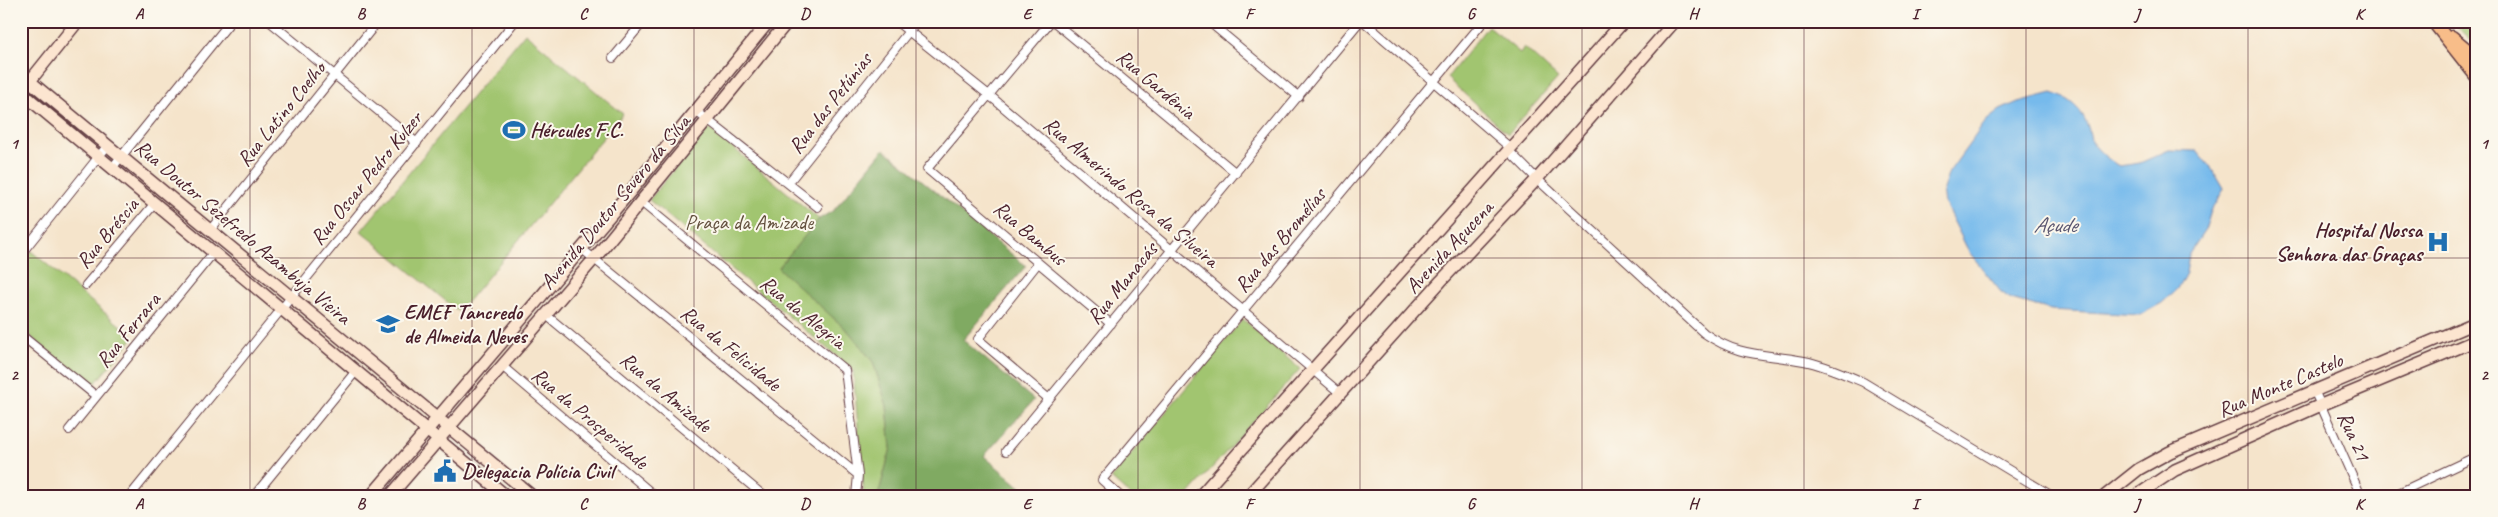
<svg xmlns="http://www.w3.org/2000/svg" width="2498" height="517" font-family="Caveat,sans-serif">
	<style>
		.green { fill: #a1c56f; stroke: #76724d }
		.forest { fill: #80aa62; stroke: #656446 }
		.water { fill: #76baec; stroke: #606c8c }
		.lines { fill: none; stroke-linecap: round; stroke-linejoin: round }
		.street-casing { stroke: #643d43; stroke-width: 10 }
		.secondary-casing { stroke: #643d43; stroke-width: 14 }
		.primary-casing { stroke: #643d43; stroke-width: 15 }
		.street { stroke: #fff; stroke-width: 8 }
		.secondary { stroke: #fce5d0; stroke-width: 11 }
		.primary { stroke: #f8bd89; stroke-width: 12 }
		.grid { fill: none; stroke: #4a1f2b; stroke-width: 1; stroke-opacity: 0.55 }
		.labels { text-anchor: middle; stroke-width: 4; stroke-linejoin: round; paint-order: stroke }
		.street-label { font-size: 21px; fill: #4a1f2b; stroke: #fbf7ec }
		.poi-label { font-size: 21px; font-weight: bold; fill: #4a1f2b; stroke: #fbf7ec; text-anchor: start }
		.park-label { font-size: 21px; fill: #64513f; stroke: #fbf7ec }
		.water-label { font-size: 22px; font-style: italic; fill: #59556f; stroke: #fbf7ec }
		.neatline { fill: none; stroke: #4a1f2b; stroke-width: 2 }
		.grid-label { font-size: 16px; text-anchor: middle; font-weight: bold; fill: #4a1f2b }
	</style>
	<rect width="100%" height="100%" fill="#fbf7ec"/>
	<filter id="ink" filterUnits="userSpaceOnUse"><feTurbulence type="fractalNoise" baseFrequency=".02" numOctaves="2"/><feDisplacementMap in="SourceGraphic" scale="10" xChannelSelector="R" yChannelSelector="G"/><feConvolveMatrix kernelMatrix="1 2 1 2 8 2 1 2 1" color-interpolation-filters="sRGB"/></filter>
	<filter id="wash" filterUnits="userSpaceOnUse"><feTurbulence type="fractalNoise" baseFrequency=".0096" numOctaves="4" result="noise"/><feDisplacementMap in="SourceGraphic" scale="20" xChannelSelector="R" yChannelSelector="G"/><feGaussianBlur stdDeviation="1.12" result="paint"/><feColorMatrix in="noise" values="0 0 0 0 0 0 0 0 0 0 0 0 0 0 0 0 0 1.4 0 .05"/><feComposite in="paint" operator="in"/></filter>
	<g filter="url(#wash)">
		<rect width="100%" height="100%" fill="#f5e4cb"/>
		<path class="green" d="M2451 21H2477L2475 43Z
			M1488 26 1520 53 1524 47 1558 78 1508 134 1447 78Z
			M525 33 623 114 459 312 361 231Z
			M709 128 819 219 779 268 850 333 873 362 887 406 891 448 878 496H864L853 370 649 200Z
			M31 251 134 337 92 387 21 329V263Z
			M1243 319 1300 369 1187 496H1131L1111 478Z"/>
		<path class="forest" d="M884 149 1026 266 963 340 1034 400 984 456 1031 496H878L891 448 887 406 873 362 850 333 778 268 819 219 834 210Z"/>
		<path class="water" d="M2052 93C2069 98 2083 110 2088 127 2090 132 2090 138 2092 142 2099 152 2109 160 2119 166L2140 163 2169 150 2197 151 2214 172 2224 189 2211 211 2205 230 2189 254 2186 273 2178 288 2162 303 2140 315 2051 310 2011 299 2001 292 1969 252 1945 204 1943 189 1949 172 1986 121 2000 110 2018 102Z"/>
	</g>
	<g filter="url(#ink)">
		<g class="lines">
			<defs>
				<path id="street" d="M269 21 417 143
					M896 21 995 100 1340 393
					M1051 21 927 169 1111 324
					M1053 21 1236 173
					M1208 21 1299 97
					M1363 21 1507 145 1510 152 1537 179 1704 333C1740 358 1763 353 1804 361 1825 365 1844 374 1863 382L2052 496
					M613 58 644 21
					M696 111 818 207
					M112 168 231 21
					M789 182 917 21
					M641 202 845 370 858 475 856 496
					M211 229 378 21
					M582 249 858 475
					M21 254 108 145
					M1038 263 978 339 1049 399
					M86 285 155 203
					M545 314 764 496
					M21 335 96 396
					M502 366 655 496
					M2314 390 2361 496
					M69 430 214 252
					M1006 451 1360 21
					M130 496 515 21
					M254 496 356 371
					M1120 496 1102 480 1484 21
					M2392 496 2477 456"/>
				<path id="secondary" d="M21 74 532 496
					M26 86 78 21
					M21 92 506 496
					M371 496 629 193 769 21
					M390 496 594 259 788 21
					M1200 496 1624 21
					M1248 496 1441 281 1537 179 1675 21
					M2105 496 2139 469 2170 452 2477 322
					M2136 496 2175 470 2321 405 2477 340"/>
				<path id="primary" d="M2436 25 2477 77
					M2452 37 2477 58"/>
			</defs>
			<use href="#street" class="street-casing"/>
			<use href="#secondary" class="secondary-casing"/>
			<use href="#primary" class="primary-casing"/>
			<use href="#street" class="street"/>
			<use href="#secondary" class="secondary"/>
			<use href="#primary" class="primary"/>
		</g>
	</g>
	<path class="grid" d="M250 21V496M472 21V496M694 21V496M916 21V496M1138 21V496M1360 21V496M1582 21V496M1804 21V496M2026 21V496M2248 21V496M21 258H2477"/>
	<defs>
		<symbol id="stadium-bare" viewBox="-9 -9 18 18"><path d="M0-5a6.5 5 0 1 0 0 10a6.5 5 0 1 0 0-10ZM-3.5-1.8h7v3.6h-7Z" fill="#1f6fb2" stroke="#fbf7ec" stroke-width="2.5" paint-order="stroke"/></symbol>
		<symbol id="hospital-bare" viewBox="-9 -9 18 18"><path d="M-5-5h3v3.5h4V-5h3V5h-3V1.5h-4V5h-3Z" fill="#1f6fb2" stroke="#fbf7ec" stroke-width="2.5" paint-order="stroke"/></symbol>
		<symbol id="school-bare" viewBox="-9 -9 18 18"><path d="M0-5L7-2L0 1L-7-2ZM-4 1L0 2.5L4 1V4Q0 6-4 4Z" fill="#1f6fb2" stroke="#fbf7ec" stroke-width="2.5" paint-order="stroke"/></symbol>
		<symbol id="civic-bare" viewBox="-9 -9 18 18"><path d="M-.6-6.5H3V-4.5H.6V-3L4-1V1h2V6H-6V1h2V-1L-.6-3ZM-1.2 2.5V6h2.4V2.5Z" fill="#1f6fb2" stroke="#fbf7ec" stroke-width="2.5" paint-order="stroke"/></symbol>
	</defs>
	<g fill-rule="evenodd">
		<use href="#stadium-bare" x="498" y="114" width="32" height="32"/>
		<use href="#hospital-bare" x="2422" y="226" width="32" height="32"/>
		<use href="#school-bare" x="372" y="308" width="32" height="32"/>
		<use href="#civic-bare" x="429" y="455" width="32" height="32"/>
	</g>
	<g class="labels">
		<g class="street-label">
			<text transform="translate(1156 84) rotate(40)" y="7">Rua Gardênia</text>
			<text transform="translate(830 103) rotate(-52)" y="7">Rua das Petúnias</text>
			<text transform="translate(281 114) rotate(-51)" y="7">Rua Latino Coelho</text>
			<text transform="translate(366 178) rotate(-51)" y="7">Rua Oscar Pedro Kulzer</text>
			<text transform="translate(1131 192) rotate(40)" y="7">Rua Almerindo Rosa da Silveira</text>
			<text transform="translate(615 202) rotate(-50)" y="7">Avenida Doutor Severo da Silva</text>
			<text transform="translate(243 232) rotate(40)" y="7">Rua Doutor Sezefredo Azambuja Vieira</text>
			<text transform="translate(107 233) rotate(-50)" y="7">Rua Bréscia</text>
			<text transform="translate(1030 233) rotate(40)" y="7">Rua Bambus</text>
			<text transform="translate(1280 240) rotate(-50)" y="7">Rua das Bromélias</text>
			<text transform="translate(1449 247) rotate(-47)" y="7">Avenida Açucena</text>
			<text transform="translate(1122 283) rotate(-51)" y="7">Rua Manacás</text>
			<text transform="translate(803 312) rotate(39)" y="7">Rua da Alegria</text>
			<text transform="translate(128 330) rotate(-51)" y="7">Rua Ferrara</text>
			<text transform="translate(731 348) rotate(39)" y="7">Rua da Felicidade</text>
			<text transform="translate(2280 385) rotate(-23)" y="7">Rua Monte Castelo</text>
			<text transform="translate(666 392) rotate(40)" y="7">Rua da Amizade</text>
			<text transform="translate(590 418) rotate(40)" y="7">Rua da Prosperidade</text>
			<text transform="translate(2354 436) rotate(66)" y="7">Rua 21</text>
		</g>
		<g class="poi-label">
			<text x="530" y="137">Hércules F.C.</text>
			<text x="2422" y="237" text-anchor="end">Hospital Nossa<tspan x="2422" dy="24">Senhora das Graças</tspan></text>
			<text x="404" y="319">EMEF Tancredo<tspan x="404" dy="24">de Almeida Neves</tspan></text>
			<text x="462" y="478">Delegacia Polícia Civil</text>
		</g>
		<g class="park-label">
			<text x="749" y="229">Praça da Amizade</text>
		</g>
		<g class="water-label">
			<text x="2055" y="232">Açude</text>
		</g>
	</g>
	<rect width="2498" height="517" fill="none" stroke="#fbf7ec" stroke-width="55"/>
	<rect x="28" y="28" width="2442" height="462" class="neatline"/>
	<g class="grid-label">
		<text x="139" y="19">A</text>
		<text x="361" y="19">B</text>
		<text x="583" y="19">C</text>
		<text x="805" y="19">D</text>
		<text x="1027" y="19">E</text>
		<text x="1249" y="19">F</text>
		<text x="1471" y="19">G</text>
		<text x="1693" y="19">H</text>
		<text x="1915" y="19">I</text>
		<text x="2137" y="19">J</text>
		<text x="2359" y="19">K</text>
		<text x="14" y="149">1</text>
		<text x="2484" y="149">1</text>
		<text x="14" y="380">2</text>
		<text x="2484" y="380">2</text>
		<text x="139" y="509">A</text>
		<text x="361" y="509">B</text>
		<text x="583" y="509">C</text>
		<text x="805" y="509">D</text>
		<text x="1027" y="509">E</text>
		<text x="1249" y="509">F</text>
		<text x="1471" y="509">G</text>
		<text x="1693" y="509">H</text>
		<text x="1915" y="509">I</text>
		<text x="2137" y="509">J</text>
		<text x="2359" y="509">K</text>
	</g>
</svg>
